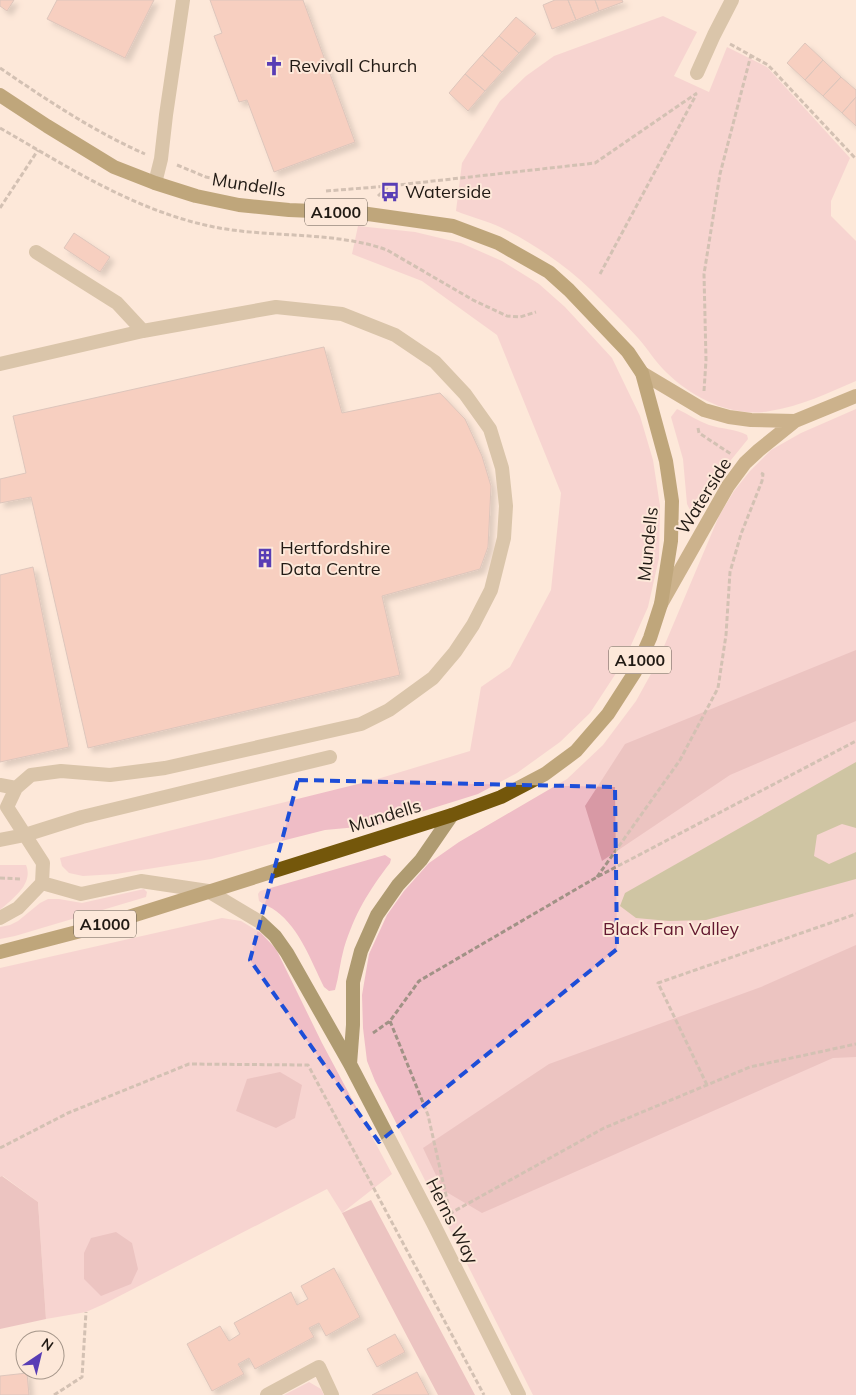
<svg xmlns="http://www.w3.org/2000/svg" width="856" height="1395" font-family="Mulish,sans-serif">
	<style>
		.green { fill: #efbdc6 }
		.forest { fill: #d899a5 }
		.water { fill: #989b63 }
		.building { fill: #f0b1a3; stroke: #b69d98; filter: url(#shadow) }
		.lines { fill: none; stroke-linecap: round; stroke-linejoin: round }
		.path { stroke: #a19286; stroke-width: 3; stroke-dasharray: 5 2.5; stroke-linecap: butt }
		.service { stroke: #af9b71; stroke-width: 14 }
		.minor { stroke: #af9b71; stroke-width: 14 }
		.tertiary { stroke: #af9b71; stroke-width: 14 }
		.secondary { stroke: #90722f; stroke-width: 14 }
		.primary { stroke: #74570b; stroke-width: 14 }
		.marked { fill: none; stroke: #1d4ed8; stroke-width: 4; stroke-dasharray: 10 6; stroke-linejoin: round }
		.labels { text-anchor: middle; stroke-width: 4; stroke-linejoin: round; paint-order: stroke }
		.shield { fill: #fde8d9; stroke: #63584f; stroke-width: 1 }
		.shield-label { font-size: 16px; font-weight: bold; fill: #211a14 }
		.poi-label { font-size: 18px; fill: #211a14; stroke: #fde8d9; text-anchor: start }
		.street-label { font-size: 18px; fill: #211a14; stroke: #fde8d9 }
		.park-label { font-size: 18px; fill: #631930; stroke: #fde8d9 }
	</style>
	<defs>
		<filter id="shadow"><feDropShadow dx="4.5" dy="4.5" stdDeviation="2.5" flood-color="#0004"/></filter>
	</defs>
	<rect width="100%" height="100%" fill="#fde8d9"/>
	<path class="green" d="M663 16 697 32 674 76 709 92 727 47 767 67 850 158 831 201V216L856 241V381C828 393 801 406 770 411 732 418 693 398 667 373 656 363 648 349 638 338 623 321 606 305 590 289 565 265 533 243 502 228 488 221 471 217 456 211L462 163 500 101 526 76 554 56Z
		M358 226 415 232 461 243 502 261 539 284 565 307 612 358 640 416 653 460 660 506 659 558 648 607 624 661 590 713 560 742 517 773 478 794 379 825 325 830 211 859 116 874 83 876 69 873 62 866 60 858 374 780 470 751 481 687 510 667 551 590 561 493 497 335 422 281 352 254Z
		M677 409C688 414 698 421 709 425 721 429 736 429 747 435L748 439C733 458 717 476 705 496 701 502 701 509 694 512L690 510 687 504 683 459 671 417Z
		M856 409V1395H533L375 1081 367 1061 363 1028 362 995 369 954 387 915 404 891 429 863 459 842 567 779 603 745 636 701 657 663 719 516 734 491 750 471 771 450 801 433Z
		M385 855 391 859 390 863C368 892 355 913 344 948 340 962 339 976 335 990L329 991 324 987C311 961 300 929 276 911 271 907 264 905 259 901L258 894 260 891Z
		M0 865H26C34 884 12 899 0 910Z
		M144 889 147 892 146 897 15 936 0 939V927L10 925 18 921 40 903 48 899H59L82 903Z
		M222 918 241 921 261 933 276 949 322 1043 392 1174 342 1213 327 1189 104 1304 86 1312 46 1319 38 1202 3 1176 0 1177V968Z
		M309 1382 321 1389 324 1395H284Z"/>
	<path class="forest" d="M856 650V721L730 775 602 861 585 806 625 744Z
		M856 945V1057L833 1058 482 1213 443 1190 423 1148 549 1064 761 987Z
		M280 1072 302 1085 295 1118 276 1128 236 1111 247 1079Z
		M2 1176 38 1202 46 1319 0 1329V1177Z
		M371 1200 475 1395H438L342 1213Z
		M116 1232 132 1243 138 1269 131 1284 101 1296 84 1279V1253L91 1238Z"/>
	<path class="water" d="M856 762V828L842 824 817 835 814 856 829 864 856 852V879L706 920 669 921 636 918 620 906 625 893Z"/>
	<path class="building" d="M0 0H14L7 11 0 6Z
		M57 0H154L125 58 47 19Z
		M210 0H303L355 142 274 172 247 100 239 102 214 36 222 33Z
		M555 0H568L576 20 552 29 543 5Z
		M568 0H595L599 11 576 20Z
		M595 0H622L623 2 599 11Z
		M516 17 536 34 519 53 499 36Z
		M499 36 519 53 502 72 482 55Z
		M805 43 823 60 805 80 787 63Z
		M482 55 502 72 485 91 465 74Z
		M823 60 841 77 823 96 805 80Z
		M465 74 485 91 468 111 449 93Z
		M841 77 856 90V97L842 113 823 96Z
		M856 97V126L842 113Z
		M74 233 110 257 100 272 64 248Z
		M324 347 342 413 440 393 465 419 482 456 491 486 488 547 480 569 382 596 400 675 88 748 31 497 0 503V479L26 473 13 416Z
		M33 567 69 747 0 762V575Z
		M334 1268 360 1317 326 1336 319 1323 309 1328 314 1337 255 1369 249 1358 238 1364 244 1374 212 1391 187 1344 220 1326 229 1341 240 1334 234 1323 291 1292 297 1305 308 1299 301 1286Z
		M395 1334 405 1352 377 1367 367 1349Z
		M417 1372 429 1395H372Z
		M27 1373 29 1395H0V1376Z"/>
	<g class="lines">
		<path class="path" d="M730 44 768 65 856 159
			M0 68C47 100 93 131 145 154
			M0 128C68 167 135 211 214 227 269 238 335 231 387 250L473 300 507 316 520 317 536 312
			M177 165 206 177 252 186
			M326 191 389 186 595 163 697 93
			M378 196 388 187
			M0 208 38 150
			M600 274 696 95
			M704 391 706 360 704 274 720 174 751 55
			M698 428 699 433 731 454
			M597 877 680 760 718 688 726 635 730 572 741 534 762 481 763 474 761 473
			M0 878 22 879
			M390 1021 428 1115 450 1213
			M373 1033 390 1021 419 981 597 877 856 741
			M707 1085 658 983 856 914
			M0 1148 68 1113 189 1064 308 1065 484 1395
			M449 1214 604 1128 750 1067 856 1044
			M54 1395 82 1377 86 1312"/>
		<path class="service" d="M155 183 161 159 166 115 183 0
			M36 252 117 303 143 331
			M0 364 143 331 276 307 342 314 395 335 435 362 465 394 490 429 502 468 506 506 504 538 491 590 473 625 455 652 433 678 389 710 361 724 165 768 110 775 61 771 31 775 16 788 7 807 43 863 42 883
			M0 785 16 788
			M0 840 25 835 82 817 330 757
			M0 918 18 908 42 883 81 894 141 881 208 891"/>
		<path class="minor" d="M697 73 714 35 732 0
			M267 1395 319 1367 332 1395"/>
		<path class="tertiary" d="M208 891 260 922 275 936 287 953 350 1064 433 1223 519 1395
			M350 1064 353 1025V982L361 951 377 915 398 885 421 860 452 815"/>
		<path class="secondary" d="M642 373 704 410 729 417 751 420 795 421
			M661 604 728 486 745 463 759 450 795 421 856 396"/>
		<path class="primary" d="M0 95 47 126 114 167 155 183 196 196 239 205 289 210 361 213 453 226 498 243 549 272 569 290 628 352 642 373 666 461 672 501 671 541 661 604 650 638 635 672 608 714 576 751 545 774 501 797 452 815 100 926 0 952"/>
	</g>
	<path d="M0 0H856V1395H0ZM298 780 615 787 617 949 379 1142 250 960Z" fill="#fde8d9" fill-opacity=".55" fill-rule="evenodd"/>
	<path class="marked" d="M298 780 615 787 617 949 379 1142 250 960Z"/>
	<defs>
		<symbol id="church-bare" viewBox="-9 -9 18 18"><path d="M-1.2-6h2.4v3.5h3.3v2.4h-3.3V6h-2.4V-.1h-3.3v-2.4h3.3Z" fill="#583db5" stroke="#fde8d9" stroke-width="2.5" paint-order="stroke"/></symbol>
		<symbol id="bus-bare" viewBox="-9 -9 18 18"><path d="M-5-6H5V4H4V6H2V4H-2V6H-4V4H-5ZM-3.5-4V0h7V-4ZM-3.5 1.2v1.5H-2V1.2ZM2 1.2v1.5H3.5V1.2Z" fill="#583db5" stroke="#fde8d9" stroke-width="2.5" paint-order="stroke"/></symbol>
		<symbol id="building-bare" viewBox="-9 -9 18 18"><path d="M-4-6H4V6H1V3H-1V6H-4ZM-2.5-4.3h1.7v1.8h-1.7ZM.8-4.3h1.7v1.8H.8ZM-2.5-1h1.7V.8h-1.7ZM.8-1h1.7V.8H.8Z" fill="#583db5" stroke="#fde8d9" stroke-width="2.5" paint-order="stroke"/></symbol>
	</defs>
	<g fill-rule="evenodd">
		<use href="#church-bare" x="260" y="52" width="28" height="28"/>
		<use href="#bus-bare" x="376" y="178" width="28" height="28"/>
		<use href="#building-bare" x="251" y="544" width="28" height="28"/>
	</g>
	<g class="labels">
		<g class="shield">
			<rect x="305" y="198.5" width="62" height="27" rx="4"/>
			<rect x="609" y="646.5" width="62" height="27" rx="4"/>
			<rect x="74" y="910.5" width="62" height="27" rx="4"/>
		</g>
		<g class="shield-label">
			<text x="336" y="218">A1000</text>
			<text x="640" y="666">A1000</text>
			<text x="105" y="930">A1000</text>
		</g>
		<g class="poi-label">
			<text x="289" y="72">Revivall Church</text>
			<text x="405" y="198">Waterside</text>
			<text x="280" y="554">Hertfordshire<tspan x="280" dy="21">Data Centre</tspan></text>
		</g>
		<g class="street-label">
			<text transform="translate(249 185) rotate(9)" y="6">Mundells</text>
			<text transform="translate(704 496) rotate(-58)" y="6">Waterside</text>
			<text transform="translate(648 544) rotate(-84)" y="6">Mundells</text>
			<text transform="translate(385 816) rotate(-17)" y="6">Mundells</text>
			<text transform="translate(452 1221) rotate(63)" y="6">Herns Way</text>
		</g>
		<g class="park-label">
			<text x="671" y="935">Black Fan Valley</text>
		</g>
	</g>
	<g transform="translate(40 1355) rotate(35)"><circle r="24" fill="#fde8d9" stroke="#a5968a"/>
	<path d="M0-4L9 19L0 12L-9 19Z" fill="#583db5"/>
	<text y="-8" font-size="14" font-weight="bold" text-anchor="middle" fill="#211a14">N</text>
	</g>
</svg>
